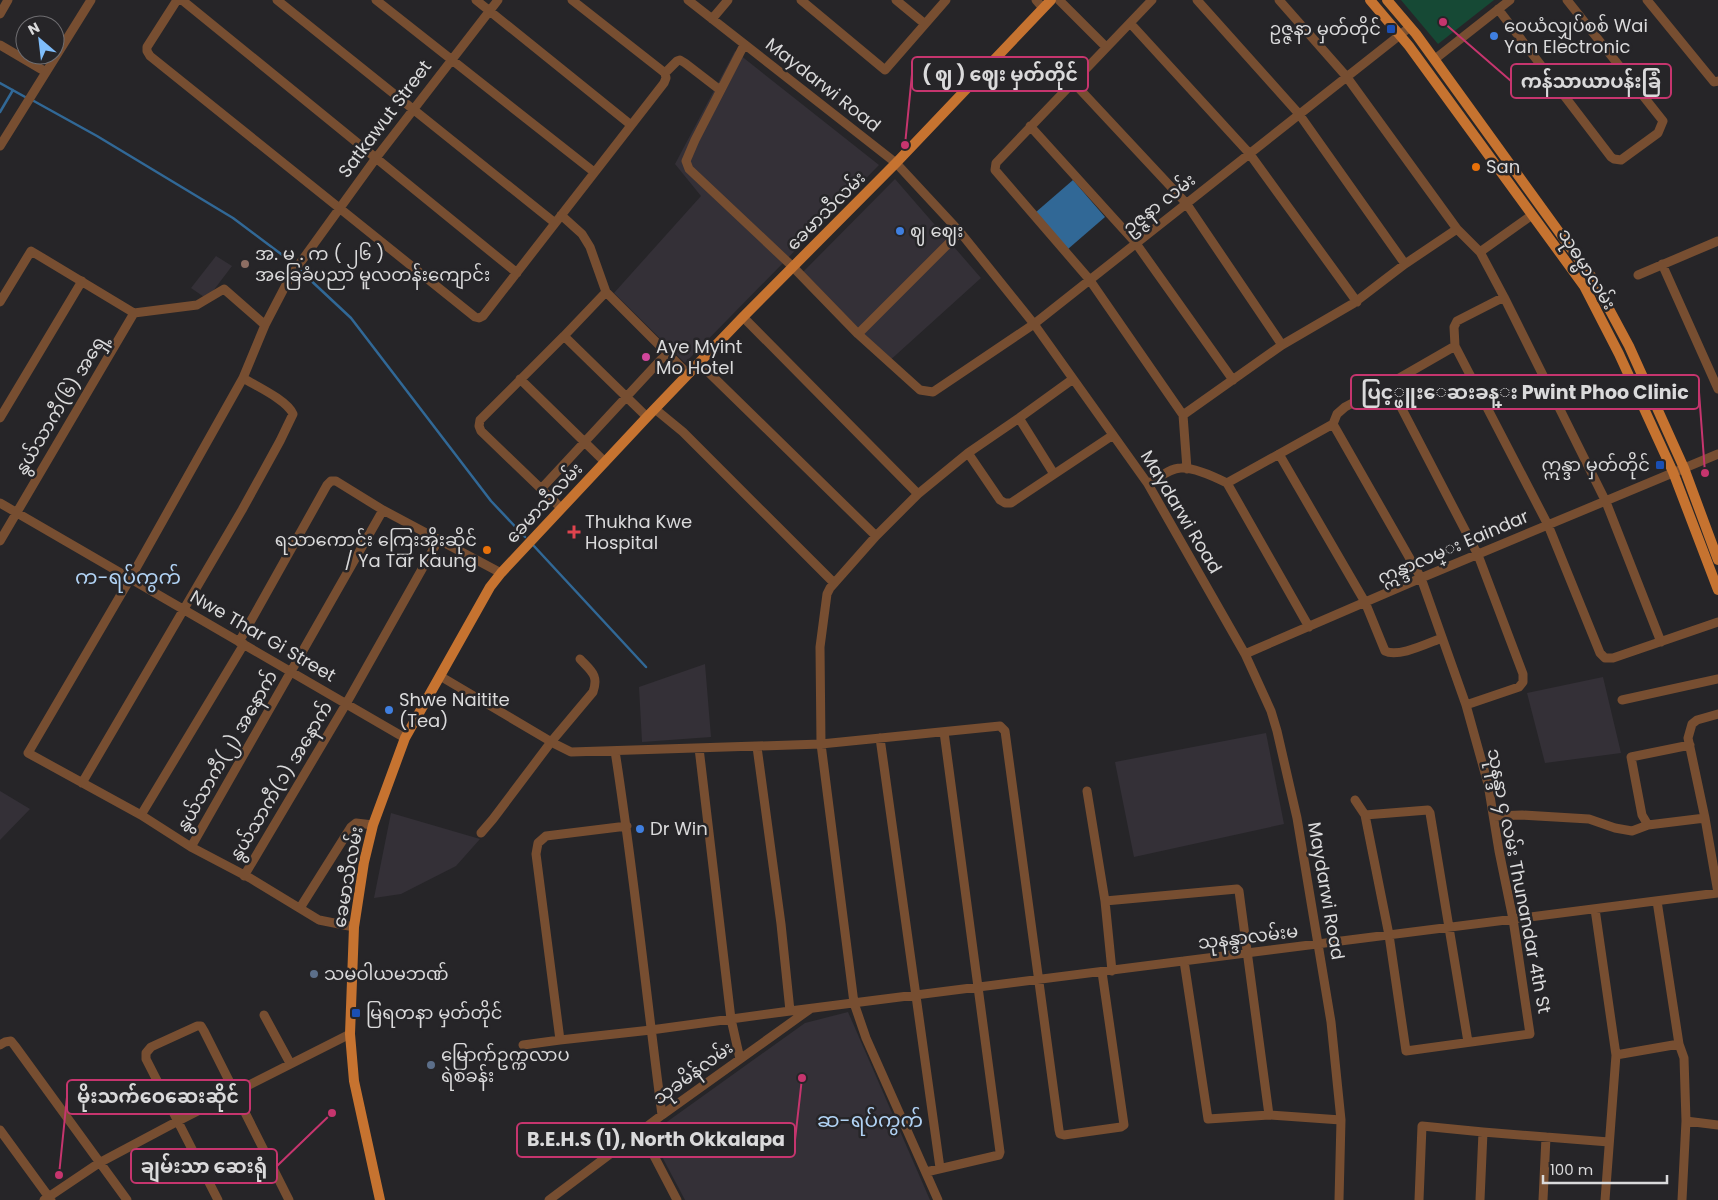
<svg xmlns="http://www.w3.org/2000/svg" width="1718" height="1200" font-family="Poppins,'Noto Sans Myanmar',sans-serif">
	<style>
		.built { fill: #343037 }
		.green { fill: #164935 }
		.water { fill: #316896 }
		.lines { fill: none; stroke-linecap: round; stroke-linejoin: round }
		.stream { stroke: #316896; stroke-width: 2.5 }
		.minor { stroke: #774e31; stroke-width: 9 }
		.major { stroke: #c67330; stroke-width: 10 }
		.transit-dot { fill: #1a4fb4; stroke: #262528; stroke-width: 2 }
		.shop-dot { fill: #3f7fe0; stroke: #262528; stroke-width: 2 }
		.food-dot { fill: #e8710a; stroke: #262528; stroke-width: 2 }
		.education-dot { fill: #8d6e63; stroke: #262528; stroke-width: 2 }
		.hotel-dot { fill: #d1479c; stroke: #262528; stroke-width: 2 }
		.health-dot { fill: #e0444e; stroke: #262528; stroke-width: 2 }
		.service-dot { fill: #5c6f8a; stroke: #262528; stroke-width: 2 }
		.labels { text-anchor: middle; stroke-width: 5; stroke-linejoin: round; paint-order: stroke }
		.poi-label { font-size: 18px; fill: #dadadb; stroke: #262528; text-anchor: start }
		.street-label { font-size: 18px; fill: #dadadb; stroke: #262528 }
		.quarter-label { font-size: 20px; fill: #b1d3f5; stroke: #262528 }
		.leader { fill: none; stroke: #c6356e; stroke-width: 2 }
		.callout-dot { fill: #c6356e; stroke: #262528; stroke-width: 2 }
		.callout { fill: #262528; stroke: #c6356e; stroke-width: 2 }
		.callout-label { font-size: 19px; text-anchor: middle; font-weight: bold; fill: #dadadb }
	</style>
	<rect width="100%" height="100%" fill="#262528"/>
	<path class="built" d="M735 51 879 165 685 363 614 293 701 196 675 164Z
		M895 179 981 278 887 363 801 274Z
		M216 256 232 266 207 299 191 288Z
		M705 664 711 737 642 742 639 687Z
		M1603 677 1621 753 1545 763 1527 693Z
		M1266 733 1284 824 1134 857 1115 762Z
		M0 791 30 809 0 840Z
		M391 813 480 839 456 866 401 894 374 898Z
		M848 1012 930 1200H685L650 1134 805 1023Z"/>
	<path class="green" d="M1401 0H1494L1438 44Z"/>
	<path class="water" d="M1073 180 1105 217 1068 249 1036 212Z"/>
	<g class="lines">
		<path class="stream" d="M0 83 27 98
			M32 100 97 136 233 218 289 260 351 318 491 501 525 537
			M0 112 13 90
			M533 545 646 667"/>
		<path class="minor" d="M177 0 147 47V51L150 56 475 317 479 318 483 316 664 83 666 78 665 73 677 61 680 60 685 63 720 90
			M182 0 517 273
			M277 0 555 223
			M376 0 594 172
			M476 0 631 125
			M572 0 665 73
			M688 0 896 163 960 232 1034 324 1148 484 1245 654 1271 711 1277 731 1297 818 1331 1022 1341 1120 1339 1200
			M801 0 885 70 946 0
			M896 0 925 24
			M1036 0 1043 8
			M1059 0 1106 47
			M1152 0 996 163 995 170 1089 279 1183 415
			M1197 0 1299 114 1405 264
			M1279 0 1346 76 1457 229 1480 252 1504 297 1606 502 1661 642
			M1647 0 1714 82 1718 81
			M1498 9 1611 157 1614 159 1621 160 1658 133 1663 121 1567 0
			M0 14 8 0
			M712 19 728 0
			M1130 23 1249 153 1357 302
			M0 45 46 72
			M744 45 695 140 686 161 689 169 793 267 858 334 920 390 933 392 1034 324 1410 27
			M1435 59 1510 0
			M1073 82 1186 203 1282 345
			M1030 126 1135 242 1233 380
			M0 146 91 0
			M561 215 582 234 590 247 606 292 688 374
			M1480 252 1532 215
			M1662 264 1718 389
			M1638 275 1718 241
			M1504 297 1457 321 1454 327 1455 346 1548 525 1600 653 1605 658H1613L1718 622
			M0 302 31 251 134 313 197 305 224 289 265 325
			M743 317 918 494
			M858 334 960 232
			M564 336 647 417
			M699 363 876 536
			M520 379 605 462
			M1389 384 1478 555 1523 674V682L1519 687 1466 705
			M655 409 683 432 834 583
			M1183 415 1282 345 1354 303 1405 264 1457 229
			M1183 415 1187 469
			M0 418 82 281
			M1019 418 1054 474
			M1333 424 1421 578 1466 705 1488 784 1499 851 1513 919 1530 1034 1406 1051 1389 935 1365 815
			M968 453 1000 500 1005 503H1011L1113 435
			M1279 454 1365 602 1385 651C1398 658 1428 643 1442 638
			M1227 483 1333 424 1337 414 1345 407 1389 384 1455 346
			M1227 483 1309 627
			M1148 484C1158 478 1170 468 1181 468 1194 467 1215 477 1227 483
			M541 489 667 353
			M0 503 405 738
			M561 508 481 431 479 426 480 420 564 336 606 292
			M0 541 134 313
			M239 642 327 485 331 481H336L383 510 501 573
			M1245 654 1421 578 1718 454
			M440 676 555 744 571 752 821 744 1000 726 1005 731 1059 1130 1060 1134 1064 1135 1121 1127 1124 1125 1102 972
			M1622 700 1718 679
			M880 738 940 1168
			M757 747 781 924 790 1011
			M699 748 731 1019 740 1059
			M615 751C634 872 646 994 662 1115
			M82 783 242 510 280 441 293 414C287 400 256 386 243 378
			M1087 791 1105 901 1112 971
			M1355 800 1365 815 1428 810 1430 813 1468 1042
			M141 815 244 644
			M1494 816 1522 815 1589 819 1615 828 1632 831 1648 825 1705 818
			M1648 825 1642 815 1631 757 1690 745
			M627 826 546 836 538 843 536 854 560 1040 651 1030 790 1011 1718 893 1705 818 1688 738 1692 724 1697 720 1718 714
			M481 833 493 819 551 742 593 692C599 675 591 671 580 659
			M191 847 383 510
			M244 876 346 704 439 539
			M1105 901 1237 889 1239 891 1269 1115
			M1657 901 1679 1044 1684 1058 1686 1121 1682 1200
			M300 908 351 827 356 823 373 825
			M1595 909 1616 1055 1605 1200
			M354 927 319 920 250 878 191 847 141 815 28 753 130 579 243 378 265 325 290 277 376 158 498 0
			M1184 961 1208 1119 1269 1115 1341 1120
			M264 1015 290 1063
			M0 1045 5 1042 11 1041 15 1046 127 1200
			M523 1045 560 1040
			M1616 1055 1679 1044
			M1686 1121 1718 1125
			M0 1130 51 1200
			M641 1131 677 1200
			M926 1172 999 1155 1000 1152 944 732
			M44 1200 99 1163 178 1121 350 1034
			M218 1200 146 1059V1053L151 1047 197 1026H201L204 1031 289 1200
			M549 1200 662 1115 810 1009
			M938 1200 866 1038 854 1003 821 744 820 647 827 594 830 588 876 536 918 494 968 453 1019 418 1073 379
			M1419 1200 1422 1126 1483 1132 1609 1142
			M1480 1200 1483 1132
			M1543 1200 1546 1137"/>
		<path class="major" d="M1370 0 1409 46 1584 286 1619 354 1673 472 1718 590
			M1387 0 1416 34 1593 279 1629 346 1684 468 1718 560
			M380 1200 354 1081 350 1034 354 927 364 862 373 825 405 738 490 587 501 573 647 417 743 317 896 163 1051 0"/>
	</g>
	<g class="transit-dot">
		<rect x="1386" y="24" width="10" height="10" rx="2.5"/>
		<rect x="1655" y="460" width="10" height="10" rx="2.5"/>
		<rect x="351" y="1008" width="10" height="10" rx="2.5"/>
	</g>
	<g class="shop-dot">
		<circle cx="1494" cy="36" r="5"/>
		<circle cx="900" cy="231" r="5"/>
		<circle cx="389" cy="710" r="5"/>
		<circle cx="640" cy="829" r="5"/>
	</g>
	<g class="food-dot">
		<circle cx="1476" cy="167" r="5"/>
		<circle cx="487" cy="550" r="5"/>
	</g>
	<circle class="education-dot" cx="245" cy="264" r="5"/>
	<circle class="hotel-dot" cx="646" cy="357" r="5"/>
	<path class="health-dot" d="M571.5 524.5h5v5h5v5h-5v5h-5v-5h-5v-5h5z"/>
	<g class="service-dot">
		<circle cx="314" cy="974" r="5"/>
		<circle cx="431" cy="1065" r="5"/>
	</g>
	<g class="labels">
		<g class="poi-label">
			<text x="1504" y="32">ဝေယံလျှပ်စစ် Wai<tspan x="1504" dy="21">Yan Electronic</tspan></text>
			<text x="1381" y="35" text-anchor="end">ဥဇ္ဇနာ မှတ်တိုင်</text>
			<text x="1486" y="173">San</text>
			<text x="910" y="237">ဈ ဈေး</text>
			<text x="255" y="260">အ. မ . က ( ၂၆ )<tspan x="255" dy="21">အခြေခံပညာ မူလတန်းကျောင်း</tspan></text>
			<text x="656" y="353">Aye Myint<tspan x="656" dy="21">Mo Hotel</tspan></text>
			<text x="1650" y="471" text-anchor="end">ဣန္ဒာ မှတ်တိုင်</text>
			<text x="585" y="528">Thukha Kwe<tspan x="585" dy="21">Hospital</tspan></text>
			<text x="477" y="546" text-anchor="end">ရသာကောင်း ကြေးအိုးဆိုင်<tspan x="477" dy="21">/ Ya Tar Kaung</tspan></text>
			<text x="399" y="706">Shwe Naitite<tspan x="399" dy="21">(Tea)</tspan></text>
			<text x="650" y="835">Dr Win</text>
			<text x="324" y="980">သမဝါယမဘဏ်</text>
			<text x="366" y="1019">မြရတနာ မှတ်တိုင်</text>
			<text x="441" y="1061">မြောက်ဥက္ကလာပ<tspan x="441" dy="21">ရဲစခန်း</tspan></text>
		</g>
		<g class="street-label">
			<text transform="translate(823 85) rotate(38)" y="6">Maydarwi Road</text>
			<text transform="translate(385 119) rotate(-53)" y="6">Satkawut Street</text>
			<text transform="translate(1159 204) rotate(-38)" y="6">ဥဇ္ဇနာ လမ်း</text>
			<text transform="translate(826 211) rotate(-45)" y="6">ခေမာသီလမ်း</text>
			<text transform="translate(1587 269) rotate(58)" y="6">သုဓမ္မာလမ်း</text>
			<text transform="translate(61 404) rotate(-59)" y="6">နွယ်သာကီ(၆) အရှေ့</text>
			<text transform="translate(544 503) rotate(-47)" y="6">ခေမာသီလမ်း</text>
			<text transform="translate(1181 512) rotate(59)" y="6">Maydarwi Road</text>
			<text transform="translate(1453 547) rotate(-23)" y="6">ဣန္ဒာလမ္း Eaindar</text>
			<text transform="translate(263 636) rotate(30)" y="6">Nwe Thar Gi Street</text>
			<text transform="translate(227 751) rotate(-60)" y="6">နွယ်သာကီ(၂) အနောက်</text>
			<text transform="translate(281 781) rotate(-59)" y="6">နွယ်သာကီ(၁) အနောက်</text>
			<text transform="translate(348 877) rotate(-80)" y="6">ခေမာသီလမ်း</text>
			<text transform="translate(1519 881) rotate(79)" y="6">သုနန္ဒာ ၄ လမ်း Thunandar 4th St</text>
			<text transform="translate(1326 891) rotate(80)" y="6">Maydarwi Road</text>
			<text transform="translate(1248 937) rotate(-7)" y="6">သုနန္ဒာလမ်းမ</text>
			<text transform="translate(693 1073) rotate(-36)" y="6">သုခမိန်လမ်း</text>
		</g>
		<g class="quarter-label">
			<text x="128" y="584">က-ရပ်ကွက်</text>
			<text x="870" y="1127">ဆ-ရပ်ကွက်</text>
		</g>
	</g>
	<path class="leader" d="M905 145L912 74M1443 22L1511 81M1705 473L1699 392M59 1175L67 1097M802 1078L795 1140M332 1113L277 1166"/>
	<g class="callout-dot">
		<circle cx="905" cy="145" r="5"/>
		<circle cx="1443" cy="22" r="5"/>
		<circle cx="1705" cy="473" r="5"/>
		<circle cx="59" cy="1175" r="5"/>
		<circle cx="802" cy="1078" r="5"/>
		<circle cx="332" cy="1113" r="5"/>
	</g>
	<g class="callout">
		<rect x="912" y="57" width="176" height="34" rx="5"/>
		<rect x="1511" y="64" width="160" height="34" rx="5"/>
		<rect x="1351" y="375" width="348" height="34" rx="5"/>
		<rect x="67" y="1080" width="183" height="34" rx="5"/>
		<rect x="517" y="1123" width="278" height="34" rx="5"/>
		<rect x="131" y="1149" width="146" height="34" rx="5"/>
	</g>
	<g class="callout-label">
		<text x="1000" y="81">( ဈ ) ဈေး မှတ်တိုင်</text>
		<text x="1591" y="88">ကန်သာယာပန်းခြံ</text>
		<text x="1525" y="399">ပြင့္ဖူးေဆးခန္း Pwint Phoo Clinic</text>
		<text x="158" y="1103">မိုးသက်ဝေဆေးဆိုင်</text>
		<text x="656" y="1146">B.E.H.S (1), North Okkalapa</text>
		<text x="204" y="1173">ချမ်းသာ ဆေးရုံ</text>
	</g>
	<g transform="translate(40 40) rotate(332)"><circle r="24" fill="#262528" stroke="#6e6d70"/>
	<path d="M0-4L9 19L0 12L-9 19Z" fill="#7fbdfa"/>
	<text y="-8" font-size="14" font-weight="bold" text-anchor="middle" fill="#dadadb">N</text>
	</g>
	<path d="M1543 1175v8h124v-8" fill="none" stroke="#dadadb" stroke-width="2.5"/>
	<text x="1550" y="1175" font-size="15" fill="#dadadb" stroke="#262528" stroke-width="4" paint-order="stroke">100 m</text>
</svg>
